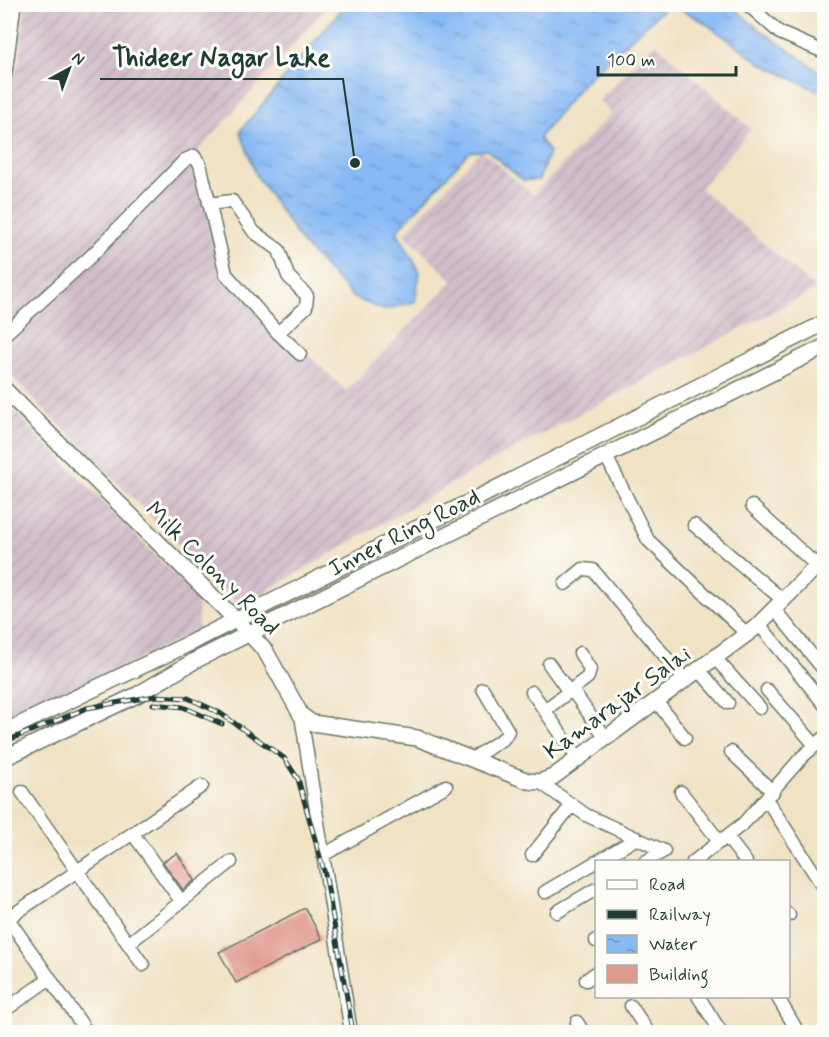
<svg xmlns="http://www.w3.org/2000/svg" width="829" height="1037" font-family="Mynerve,sans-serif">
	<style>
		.industrial { fill: url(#industrial-furrows) }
		.water { fill: url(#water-ripples); stroke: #537b94; stroke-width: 1.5 }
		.building { fill: #e0998d }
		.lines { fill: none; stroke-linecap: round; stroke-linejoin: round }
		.minor-casing { stroke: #687766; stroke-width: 15 }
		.major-casing { stroke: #687766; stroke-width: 18 }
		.minor { stroke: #fff; stroke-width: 12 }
		.major { stroke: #fff; stroke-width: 15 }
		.rail-casing { stroke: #1f3d34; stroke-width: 5 }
		.rail { stroke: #fdfcf7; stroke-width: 3; stroke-dasharray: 9; stroke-linecap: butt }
		.labels { text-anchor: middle; stroke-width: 6; stroke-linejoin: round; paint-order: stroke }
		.street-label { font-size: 24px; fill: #1f3d34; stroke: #fdfcf7 }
		.leader { fill: none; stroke: #1f3d34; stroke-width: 2 }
		.callout-dot { fill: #1f3d34; stroke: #fdfcf7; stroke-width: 2 }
		.callout-label { font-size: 26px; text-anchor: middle; font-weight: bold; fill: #1f3d34; stroke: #fdfcf7; stroke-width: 6; stroke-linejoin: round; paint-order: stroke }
	</style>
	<defs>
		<pattern id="industrial-furrows" width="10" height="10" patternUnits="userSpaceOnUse" patternTransform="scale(1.5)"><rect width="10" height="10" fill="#d1bdc9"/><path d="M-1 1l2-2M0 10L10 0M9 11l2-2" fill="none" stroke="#b3a3ad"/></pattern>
		<pattern id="water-ripples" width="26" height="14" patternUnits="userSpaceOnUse" patternTransform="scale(1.5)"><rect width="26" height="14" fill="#87b9f4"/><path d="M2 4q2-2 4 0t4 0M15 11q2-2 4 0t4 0" fill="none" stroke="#6e98c6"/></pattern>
	</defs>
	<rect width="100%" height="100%" fill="#fdfcf7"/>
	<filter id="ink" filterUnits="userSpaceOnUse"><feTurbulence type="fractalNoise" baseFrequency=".0167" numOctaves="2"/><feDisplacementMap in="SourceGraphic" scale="12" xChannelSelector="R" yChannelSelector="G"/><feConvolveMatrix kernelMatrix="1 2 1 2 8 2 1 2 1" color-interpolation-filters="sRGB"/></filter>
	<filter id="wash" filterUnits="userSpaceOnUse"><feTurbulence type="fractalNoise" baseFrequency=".008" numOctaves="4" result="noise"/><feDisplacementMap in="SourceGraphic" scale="24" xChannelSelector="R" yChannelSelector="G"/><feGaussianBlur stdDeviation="1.35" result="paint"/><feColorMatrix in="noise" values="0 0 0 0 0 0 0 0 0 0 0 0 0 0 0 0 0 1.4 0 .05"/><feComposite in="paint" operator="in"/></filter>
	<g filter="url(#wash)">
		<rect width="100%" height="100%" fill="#f1e2c4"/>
		<path class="industrial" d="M25 5H329L197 152 238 288 346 391 453 281 404 234 481 150 533 195 611 114 599 100 655 43 751 129 700 188 816 289 485 464 240 606 5 370V88L19 63Z
			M5 402 198 599V630L5 725Z"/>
		<path class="water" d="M345 5V4L668 5 584 82 539 138 549 152 539 180H522L487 150 469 152 397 231 420 272 415 302 383 310 354 298 302 243 256 175 240 131Z
			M672 5H730L759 29 824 75V88L818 91 762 64 702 21Z"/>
		<g id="blocks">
			<path class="building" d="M177 853 195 880 183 890 163 862Z
				M305 908 322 939 236 983 219 952Z"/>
		</g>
	</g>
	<g filter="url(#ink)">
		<use href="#blocks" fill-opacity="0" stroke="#687766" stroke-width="1.5"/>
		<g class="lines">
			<defs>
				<path id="minor" d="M747 4 780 33 824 52
					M209 204 232 201 254 232 279 250 288 276 307 296 306 307 278 333
					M4 335 91 256 185 160 194 156 200 164 226 274 278 333 300 354
					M606 456 648 540 747 634
					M752 506 817 566
					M694 525 783 600
					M565 584 583 569 593 570 685 680
					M774 609 824 670
					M759 624 824 704
					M715 658 760 708
					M549 664 569 692
					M699 670 728 703
					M572 690 606 738
					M767 690 815 745
					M532 692 578 759
					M656 701 685 738
					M545 710 588 677 590 669 580 653
					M301 715 351 1032
					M731 752 773 792
					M472 759 504 738 508 731 483 689
					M540 782 586 815 664 851
					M22 792 143 965
					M681 792 720 842
					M767 800 824 888
					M133 834 181 901
					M727 837 746 862
					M325 854 446 786
					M532 855 571 806
					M597 862 637 838
					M645 862 664 851
					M693 862 744 823 802 757 824 738
					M545 892 596 862
					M557 912 596 889
					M4 913 87 1032
					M788 914 789 915
					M4 921 202 786
					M596 941V940
					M128 944 231 862
					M586 980 596 973
					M698 996 721 1032
					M778 998 798 1032
					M631 1006 648 1032
					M4 1011 50 978
					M577 1022 583 1032"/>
				<path id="major" d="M4 73 13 4
					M4 389 250 634 266 652 301 715 312 723 417 738 528 781 540 782 553 777 755 628 824 559
					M4 732 188 644 824 323
					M4 758 137 695 196 660 824 347"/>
			</defs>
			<use href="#minor" class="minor-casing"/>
			<use href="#major" class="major-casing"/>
			<use href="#minor" class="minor"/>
			<use href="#major" class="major"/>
			<defs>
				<path id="rail" d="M153 704 183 707 222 724
					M4 742 87 708 155 696 188 698 220 713 284 758 298 779 326 878 353 1032"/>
			</defs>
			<use href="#rail" class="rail-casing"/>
			<use href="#rail" class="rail"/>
		</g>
	</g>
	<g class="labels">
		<g class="street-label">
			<text transform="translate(404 532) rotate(-27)" y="8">Inner Ring Road</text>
			<text transform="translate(213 568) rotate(45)" y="8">Milk Colony Road</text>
			<text transform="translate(617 702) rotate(-36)" y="8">Kamarajar Salai</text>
		</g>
	</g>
	<path class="leader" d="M355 163L343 79H100"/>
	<circle class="callout-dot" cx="355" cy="163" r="6"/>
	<g class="callout-label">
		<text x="221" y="66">Thideer Nagar Lake</text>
	</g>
	<rect width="829" height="1037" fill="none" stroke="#fdfcf7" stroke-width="24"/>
	<rect x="595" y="860" width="195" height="138" fill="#fdfcf7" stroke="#a4b0a9" stroke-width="1.5"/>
	<rect x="607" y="880" width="30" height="9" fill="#ffffff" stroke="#a4b0a9" stroke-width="1.5"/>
	<text x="649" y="890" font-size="18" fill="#1f3d34">Road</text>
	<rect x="607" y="910" width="30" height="9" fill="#1f3d34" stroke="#a4b0a9" stroke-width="1.5"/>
	<text x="649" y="920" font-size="18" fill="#1f3d34">Railway</text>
	<rect x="607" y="935" width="30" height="18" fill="url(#water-ripples)" stroke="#a4b0a9" stroke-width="1.5"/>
	<text x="649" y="950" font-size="18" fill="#1f3d34">Water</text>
	<rect x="607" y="965" width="30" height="18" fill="#e0998d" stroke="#a4b0a9" stroke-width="1.5"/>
	<text x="649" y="980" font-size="18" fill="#1f3d34">Building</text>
	<g transform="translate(69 69) rotate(41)" stroke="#fdfcf7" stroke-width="4.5" paint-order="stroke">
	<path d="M0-4.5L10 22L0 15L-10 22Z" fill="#1f3d34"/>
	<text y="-9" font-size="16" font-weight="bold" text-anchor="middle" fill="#1f3d34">N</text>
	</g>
	<path d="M598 66v9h138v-9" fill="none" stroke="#1f3d34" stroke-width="3"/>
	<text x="607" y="66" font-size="18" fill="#1f3d34" stroke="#fdfcf7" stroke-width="4.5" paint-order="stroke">100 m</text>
</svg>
